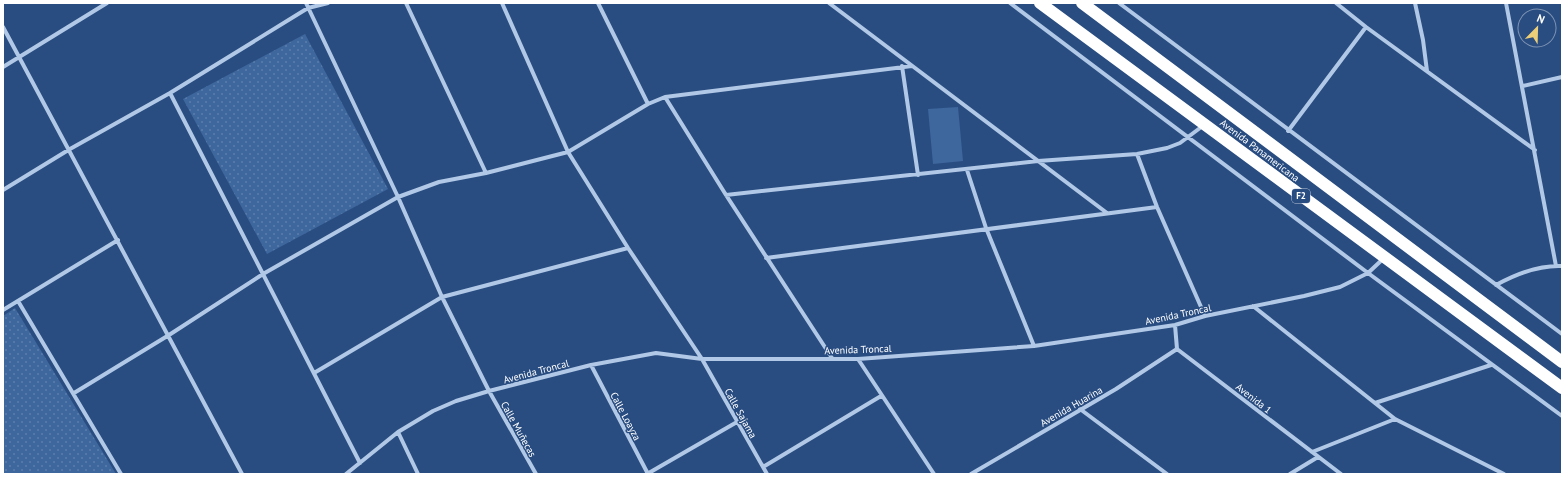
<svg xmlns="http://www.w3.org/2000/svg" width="1565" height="477" font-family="'PT Sans',sans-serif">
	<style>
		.park { fill: url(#park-dots) }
		.pitch { fill: #3e679e }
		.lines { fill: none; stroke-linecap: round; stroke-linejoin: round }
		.street { stroke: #b1c8e6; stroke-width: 4 }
		.highway { stroke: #fff; stroke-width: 12 }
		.labels { text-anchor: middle; stroke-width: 3; stroke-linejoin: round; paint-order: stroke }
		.shield { fill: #294d81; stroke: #bfcad9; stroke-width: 1 }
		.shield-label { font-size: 9px; font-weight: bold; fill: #fff }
		.street-label { font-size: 10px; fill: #fff; stroke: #294d81 }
	</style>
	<defs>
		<pattern id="park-dots" width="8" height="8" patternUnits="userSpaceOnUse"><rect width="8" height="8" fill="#3e679e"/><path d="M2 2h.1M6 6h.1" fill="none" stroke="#5b7ead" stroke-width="1.8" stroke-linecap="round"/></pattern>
	</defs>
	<rect width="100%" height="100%" fill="#294d81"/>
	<path class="park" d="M305 34 388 189 267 254 183 99Z
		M15 308 116 474H3V316Z"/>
	<path class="pitch" d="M958 107 963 161 933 164 928 109Z"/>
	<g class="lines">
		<path class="street" d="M306 3 398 197 442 297 489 391 536 474
			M406 3 486 173
			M502 3 568 152 628 248 702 359 767 474
			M598 3 648 104
			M829 3 1107 213
			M1010 3 1368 273 1562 416
			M1119 3 1562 334
			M1336 3 1366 27 1535 150
			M1415 3 1423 40 1427 71
			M1506 3 1556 266
			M3 27 242 474
			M902 66 918 175
			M3 67 107 3
			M1523 86 1562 77
			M170 93 360 463
			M665 97 726 195 832 358
			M1288 131 1366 27
			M1137 154 1157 207 1205 316
			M967 170 986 228 1034 346
			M3 190 70 149 170 93 308 8 328 3
			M726 195 1038 161 1137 154 1167 148 1180 143 1204 125
			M766 258 1157 207
			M1496 285C1516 274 1539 265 1562 266
			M18 301 121 474
			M1253 306 1395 419 1504 474
			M3 310 118 240
			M1175 325 1177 349 1341 474
			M858 359 934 474
			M591 365 648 474
			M314 373 442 297 628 248
			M74 393 169 335 263 274 398 197 439 182 486 173 568 152 648 104 665 97 912 66
			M1375 403 1491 365
			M1080 409 1167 474
			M398 432 418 474
			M1312 452 1395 419
			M763 467 881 396
			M346 474 398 432 433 411 456 401 489 391 591 365 656 353 702 359H858L1034 346 1175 325 1205 316 1304 296 1340 287 1368 273 1384 258
			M647 474 737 422
			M971 474 1116 389 1177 349
			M1290 474 1318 457"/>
		<path class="highway" d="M1040 3 1562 388
			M1082 3 1562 362"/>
	</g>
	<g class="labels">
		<rect class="shield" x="1292" y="189" width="18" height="14" rx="3"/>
		<g class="shield-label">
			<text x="1301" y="199">F2</text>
		</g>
		<g class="street-label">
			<text transform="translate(1260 150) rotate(37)" y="4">Avenida Panamericana</text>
			<text transform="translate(1178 314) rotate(-12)" y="4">Avenida Troncal</text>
			<text transform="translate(858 349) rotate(-2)" y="4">Avenida Troncal</text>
			<text transform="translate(536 371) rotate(-15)" y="4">Avenida Troncal</text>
			<text transform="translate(1254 398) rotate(38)" y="4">Avenida 1</text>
			<text transform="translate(1071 406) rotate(-30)" y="4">Avenida Huarina</text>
			<text transform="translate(741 413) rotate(61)" y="4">Calle Sajama</text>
			<text transform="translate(626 416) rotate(62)" y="4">Calle Loayza</text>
			<text transform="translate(519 429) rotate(61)" y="4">Calle Muñecas</text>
		</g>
	</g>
	<rect width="1565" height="477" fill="none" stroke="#ffffff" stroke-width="8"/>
	<g transform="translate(1537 28) rotate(23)"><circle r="19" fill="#294d81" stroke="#7f94b3"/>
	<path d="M0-3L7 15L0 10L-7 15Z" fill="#edce78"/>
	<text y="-6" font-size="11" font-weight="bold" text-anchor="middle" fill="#ffffff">N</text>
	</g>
</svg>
